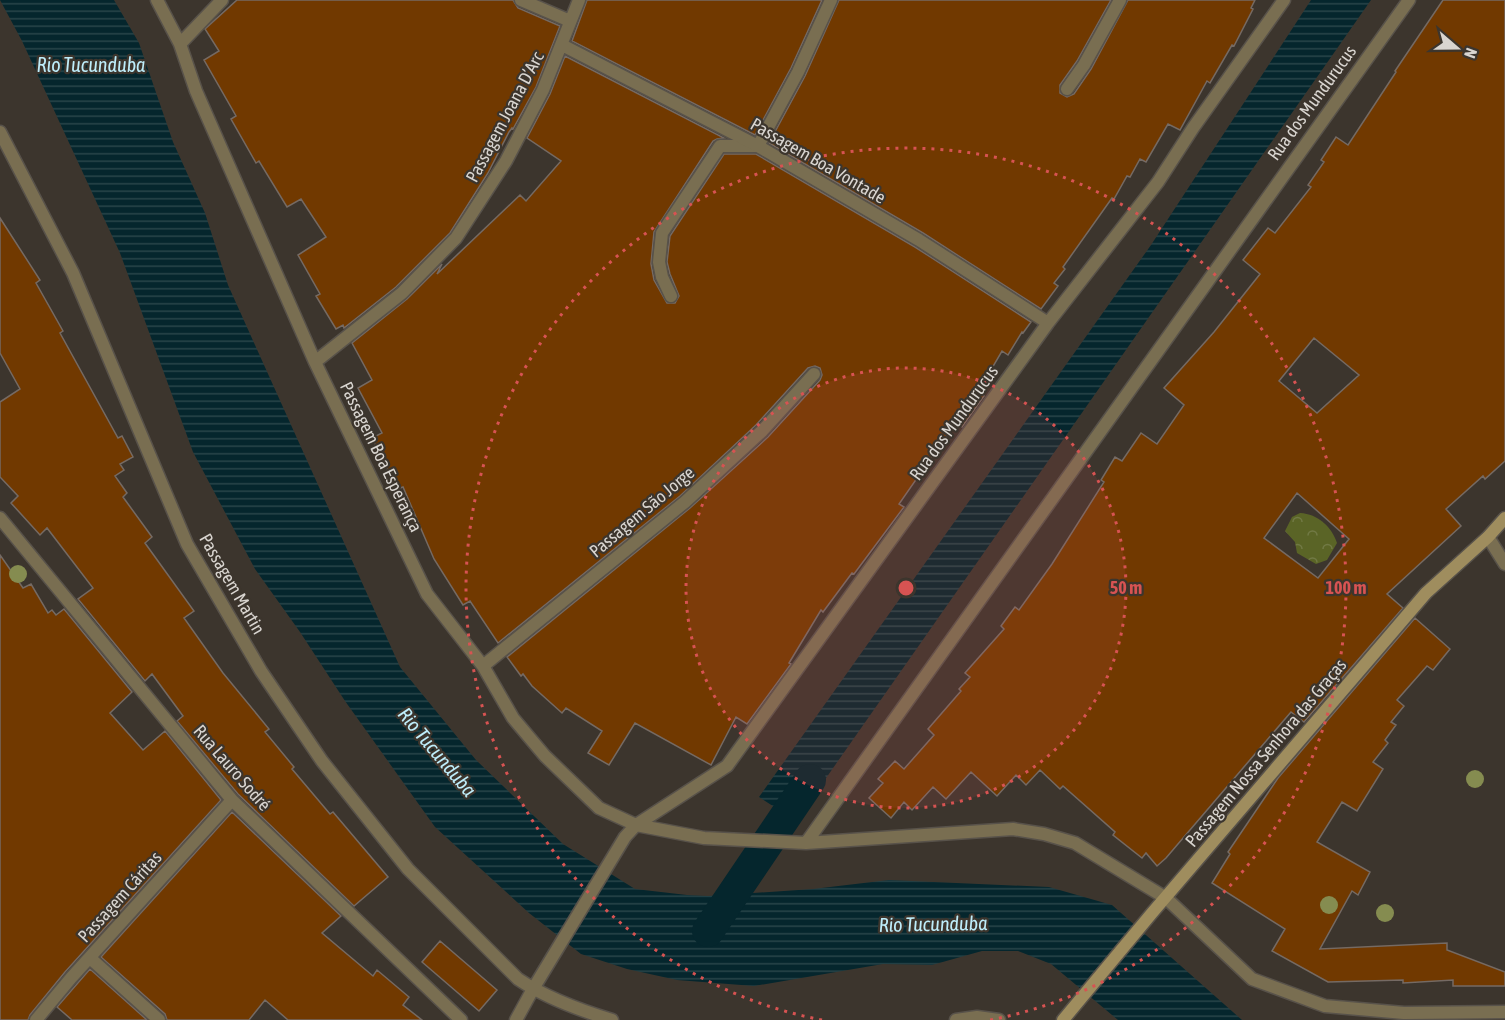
<svg xmlns="http://www.w3.org/2000/svg" width="1505" height="1020" font-family="'Asap Condensed',sans-serif">
	<style>
		.forest { fill: url(#forest-crowns) }
		.water { fill: url(#water-rules) }
		.lines { fill: none; stroke-linecap: round; stroke-linejoin: round }
		.canal { stroke: #05262d; stroke-width: 32 }
		.building { fill: #713900; stroke: #756a63; stroke-width: 1.5; fill-rule: evenodd }
		.lane-casing { stroke: #58524a; stroke-width: 15 }
		.street-casing { stroke: #58524a; stroke-width: 15 }
		.secondary-casing { stroke: #58524a; stroke-width: 15 }
		.lane { stroke: #796e51; stroke-width: 12 }
		.street { stroke: #796e51; stroke-width: 12 }
		.secondary { stroke: #9f8d5e; stroke-width: 12 }
		.tree { fill: #858c50 }
		.ring { fill: none; stroke: #d75352; stroke-width: 3; stroke-dasharray: 3 6 }
		.labels { text-anchor: middle; stroke-width: 4.5; stroke-linejoin: round; paint-order: stroke }
		.street-label { font-size: 18px; fill: #d9d5d0; stroke: #3c352d }
		.water-label { font-size: 20px; font-style: italic; fill: #beedfa; stroke: #3c352d }
		.centre { fill: #d75352; stroke: #3c352d; stroke-width: 3 }
		.ring-label { font-size: 18px; text-anchor: middle; font-weight: bold; fill: #d75352; stroke: #3c352d; stroke-width: 4.5; stroke-linejoin: round; paint-order: stroke }
	</style>
	<defs>
		<pattern id="forest-crowns" width="20" height="18" patternUnits="userSpaceOnUse" patternTransform="scale(1.5)"><rect width="20" height="18" fill="#5a6426"/><path d="M2 6a3 3 0 1 1 6 0M12 15a3 3 0 1 1 6 0" fill="none" stroke="#717944"/></pattern>
		<pattern id="water-rules" width="6" height="5" patternUnits="userSpaceOnUse" patternTransform="scale(1.5)"><rect width="6" height="5" fill="#05262d"/><path d="M0 2.5h6" fill="none" stroke="#29454a"/></pattern>
	</defs>
	<rect width="100%" height="100%" fill="#3c352d"/>
	<path class="forest" d="M1300 513C1318 514 1332 527 1337 543L1327 560 1316 564 1297 553 1295 542 1285 531 1292 517Z"/>
	<path class="water" d="M0 0H114L139 43 173 142 205 213 228 285 400 667 476 760 563 844 635 889 687 895 708 896 813 889 889 880 1049 887 1112 905 1242 1020H1118L1051 964 1018 951H982L932 965 883 964 754 986 677 980 627 969 581 954 529 913 435 827 345 701 300 632 255 569 193 452 120 253 22 41Z
		M1311 0H1371L796 821 759 797 1151 245Z"/>
	<g class="lines">
		<path class="canal" d="M708 931 810 780"/>
	</g>
	<path class="building" d="M237 0H513L518 8 560 26 536 87 513 129 512 128 509 132 488 173 450 233 396 287 344 328 343 325 336 329 316 296 320 294 298 255 326 237 301 199 287 207 259 161 256 163 231 119 236 116 204 60 219 51 205 29Z
		M587 0H822L791 68 755 135 572 41Z
		M839 0H1111L1077 61 1060 85V93L1067 97 1074 94 1091 69 1128 0H1255L1251 8 1253 9 1234 46 1232 45 1210 83 1207 81 1180 130 1168 124 1146 162 1140 159 1130 177 1127 176 1114 199 1112 198 1063 267 1065 269 1054 283 1058 286 1041 309 923 233 769 143 805 76Z
		M1443 0H1505V461L1485 479 1483 476 1446 509 1461 526 1387 594 1403 608 1304 722 1291 712 1166 858 1157 866 1146 853 1142 858 1113 835 1115 832 1063 786 1060 789 1040 770 1026 785 1016 775 997 796 971 772 946 799 933 787 912 810 904 802 891 818 869 798 883 783 878 779 895 761 904 769 934 735 928 729 961 691 959 689 970 677 965 673 1004 629 1001 626 1015 607 1019 610 1052 564 1104 482 1101 480 1115 457 1122 461 1141 433 1157 444 1184 405 1164 388 1214 332 1260 274 1243 260 1268 228 1275 233 1311 187 1308 185 1324 162 1321 160 1336 137 1348 145 1396 72 1395 71ZM1314 338 1359 375 1317 413 1279 381ZM1297 493 1349 539 1318 578 1264 538Z
		M565 56 724 138 717 139 713 141 654 232 651 264 654 280 667 303H675L679 296 670 274 667 262 670 236 724 154H756L915 247 1031 322 1023 333 1022 332 1008 355 1002 351 978 392 984 396 962 427 956 422 899 504 904 507 854 574 852 573 823 612 821 610 789 663 791 664 747 724 736 717 711 765 635 723 609 765 588 753 602 731 566 708 562 713 532 686 523 674 521 676 507 657 690 508 768 437 820 380 822 375 820 368 815 366 808 368 756 425 680 496 498 643 470 601 463 605 434 559 403 487 397 489 372 438 382 433 358 388 372 380 352 343 407 299 442 264 437 274 520 195 526 201 561 161 527 138 550 94Z
		M0 218 40 280 36 283 63 331 60 333 118 438 122 436 133 457 120 464 124 470 115 476 127 493 123 497 152 537 145 543 194 611 184 618 223 673 269 729 265 732 294 767 292 769 330 814 333 812 388 877 354 906 238 794 177 721 183 716 152 674 145 681 78 599 93 588 47 528 40 535 11 503 18 496 0 477V402L20 389 0 353Z
		M0 555 23 588 31 584 48 613 52 610 56 615 64 609 132 692 110 713 143 750 165 731 221 800 65 972 30 1015 28 1020H0Z
		M1415 618 1450 649 1433 670 1427 666 1397 700 1404 706 1391 722 1396 725 1385 740 1388 743 1373 762 1383 769 1357 811 1342 802 1317 842 1370 872 1358 895 1352 891 1320 949 1447 943V950L1505 972V986H1453V980L1403 983V980L1328 982 1272 951 1285 929 1212 883 1230 854 1228 852 1278 778Z
		M232 812 341 916 322 933 373 976 377 970 409 997 403 1005 422 1020H288L265 1000 249 1020H167L165 1014 101 957Z
		M440 941 497 990 479 1011 422 962Z
		M90 969 147 1020H72L57 1007Z"/>
	<g class="lines">
		<defs>
			<path id="lane" d="M671 296 662 277 659 262 662 233 720 146H758"/>
			<path id="street" d="M157 0 180 44 196 91 315 362 427 594 483 666 513 718 545 756 599 808 636 825 704 838 806 843 1013 829 1044 834 1075 843 1166 898 1252 979 1325 1006 1404 1013 1505 1012
				M521 0 570 21
				M180 44 222 0
				M562 45 758 146 919 240 1048 323
				M1067 89 1084 65 1120 0
				M0 132 73 273 187 544 261 671 322 761 408 869 518 979C546 998 579 1010 612 1020
				M758 146 798 72 831 0
				M315 362 402 293 456 238 506 161 543 90 579 0
				M0 518 232 800 461 1020
				M1488 537 1505 564
				M483 666 685 502 762 431 814 374
				M806 843 1409 0
				M90 958 159 1020
				M36 1020 71 978 232 800
				M516 1020 533 989 625 837 636 825 727 766 1048 323 1158 182 1193 128 1284 0
				M956 1020 977 1017 999 1020"/>
			<path id="secondary" d="M1063 1020 1152 913 1426 593 1488 537 1505 518"/>
		</defs>
		<use href="#lane" class="lane-casing"/>
		<use href="#street" class="street-casing"/>
		<use href="#secondary" class="secondary-casing"/>
		<use href="#lane" class="lane"/>
		<use href="#street" class="street"/>
		<use href="#secondary" class="secondary"/>
	</g>
	<g class="tree">
		<circle cx="18" cy="574" r="9"/>
		<circle cx="1475" cy="779" r="9"/>
		<circle cx="1329" cy="905" r="9"/>
		<circle cx="1385" cy="913" r="9"/>
	</g>
	<circle cx="906" cy="588" r="220" fill="#d75352" fill-opacity=".12"/>
	<g class="ring">
		<circle cx="906" cy="588" r="220"/>
		<path d="M822 1020A440 440 0 1 1 990 1020"/>
	</g>
	<g class="labels">
		<g class="street-label">
			<text transform="translate(1312 103) rotate(-54)" y="6">Rua dos Mundurucus</text>
			<text transform="translate(505 117) rotate(-62)" y="6">Passagem Joana D’Arc</text>
			<text transform="translate(818 161) rotate(30)" y="6">Passagem Boa Vontade</text>
			<text transform="translate(954 423) rotate(-54)" y="6">Rua dos Mundurucus</text>
			<text transform="translate(381 457) rotate(64)" y="6">Passagem Boa Esperança</text>
			<text transform="translate(642 512) rotate(-40)" y="6">Passagem São Jorge</text>
			<text transform="translate(232 584) rotate(60)" y="6">Passagem Martin</text>
			<text transform="translate(1266 753) rotate(-50)" y="6">Passagem Nossa Senhora das Graças</text>
			<text transform="translate(232 768) rotate(49)" y="6">Rua Lauro Sodré</text>
			<text transform="translate(120 897) rotate(-48)" y="6">Passagem Cáritas</text>
		</g>
		<g class="water-label">
			<text x="91" y="72">Rio Tucunduba</text>
			<text transform="translate(437 752) rotate(50)" y="7">Rio Tucunduba</text>
			<text transform="translate(933 924) rotate(-1)" y="7">Rio Tucunduba</text>
		</g>
	</g>
	<circle cx="906" cy="588" r="9" class="centre"/>
	<g class="ring-label">
		<text x="1126" y="594">50 m</text>
		<text x="1346" y="594">100 m</text>
	</g>
	<g transform="translate(1457 48) rotate(110)" stroke="#3c352d" stroke-width="4.5" paint-order="stroke">
	<path d="M0-4.5L10 22L0 15L-10 22Z" fill="#d9d5d0"/>
	<text y="-9" font-size="16" font-weight="bold" text-anchor="middle" fill="#d9d5d0">N</text>
	</g>
</svg>
